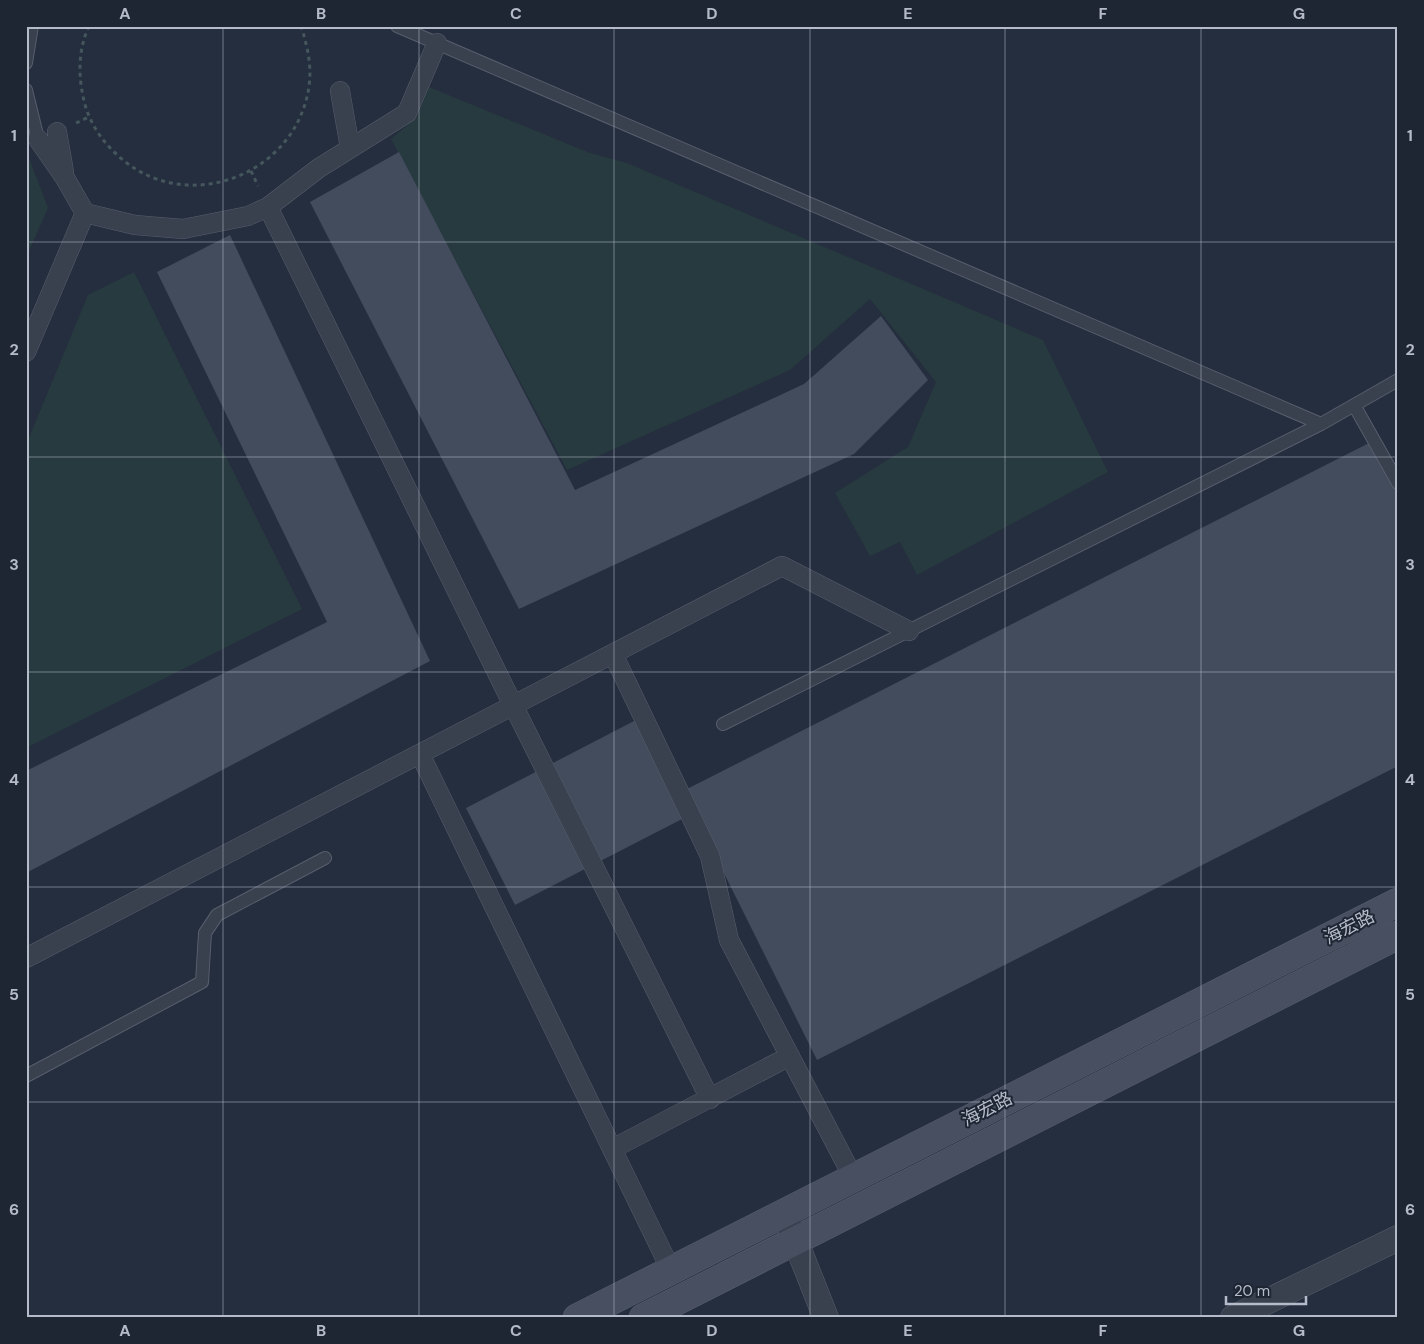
<svg xmlns="http://www.w3.org/2000/svg" width="1424" height="1344" font-family="'DM Sans','Noto Sans SC',sans-serif">
	<style>
		.green { fill: #273a3f }
		.building { fill: #424c5d }
		.lines { fill: none; stroke-linecap: round; stroke-linejoin: round }
		.service-casing { stroke: #575e6c; stroke-width: 14 }
		.pedestrian-casing { stroke: #575e6c; stroke-width: 20 }
		.minor-casing { stroke: #575e6c; stroke-width: 26 }
		.secondary-casing { stroke: #575e6c; stroke-width: 29 }
		.path { stroke: #45575c; stroke-width: 3; stroke-dasharray: 4 4; stroke-linecap: butt }
		.service { stroke: #39404e; stroke-width: 12 }
		.pedestrian { stroke: #39404e; stroke-width: 19 }
		.minor { stroke: #39404e; stroke-width: 25 }
		.secondary { stroke: #474f61; stroke-width: 28 }
		.grid { fill: none; stroke: #b5bbc9; stroke-width: 1; stroke-opacity: 0.55 }
		.labels { text-anchor: middle; stroke-width: 4; stroke-linejoin: round; paint-order: stroke }
		.street-label { font-size: 18px; fill: #b5bbc9; stroke: #1e2533 }
		.neatline { fill: none; stroke: #b5bbc9; stroke-width: 2 }
		.grid-label { font-size: 16px; text-anchor: middle; font-weight: bold; fill: #b5bbc9 }
	</style>
	<rect width="100%" height="100%" fill="#252e3e"/>
	<path class="green" d="M429 87 590 153 627 163 1043 340 1108 472 917 575 900 542 870 556 835 493 908 447 936 382 870 299 790 370 567 470 391 139 417 117Z
		M26 150 48 208 26 258Z
		M134 272 302 609 26 748V445L88 295Z"/>
	<path class="building" d="M399 152 575 490 804 384 881 316 928 380 854 454 519 609 310 202Z
		M230 235 430 661 26 873V771L327 622 157 272Z
		M1373 441 1398 492V766L817 1060 683 791Z
		M636 720 686 817 515 905 466 808Z"/>
	<g class="lines">
		<defs>
			<path id="service" d="M397 26 1321 424
				M26 63 32 26
				M26 90 38 139
				M1354 405 1398 483
				M723 724 1321 424 1398 380
				M26 1076 202 982 205 933 217 915 325 858"/>
			<path id="pedestrian" d="M340 91 350 148
				M57 132 64 172
				M268 207 513 705 710 1099
				M85 213 135 225 183 229 248 216 268 207 319 168 407 113 437 43
				M26 352 85 213 65 178 38 139
				M613 654 710 856 729 940 853 1177
				M420 754 671 1270
				M26 958 782 566 909 631
				M612 1149 790 1056"/>
			<path id="minor" d="M784 1212 826 1318
				M1233 1318 1398 1238"/>
			<path id="secondary" d="M577 1318 1398 902
				M643 1318 1398 935"/>
		</defs>
		<use href="#service" class="service-casing"/>
		<use href="#pedestrian" class="pedestrian-casing"/>
		<use href="#minor" class="minor-casing"/>
		<use href="#secondary" class="secondary-casing"/>
		<path class="path" d="M89 26C77 52 78 81 86 108 93 129 106 146 123 160 191 216 297 173 309 86 312 65 307 45 301 26
			M76 123 89 117
			M251 171 258 186"/>
		<use href="#service" class="service"/>
		<use href="#pedestrian" class="pedestrian"/>
		<use href="#minor" class="minor"/>
		<use href="#secondary" class="secondary"/>
	</g>
	<path class="grid" d="M223 26V1318M419 26V1318M614 26V1318M810 26V1318M1005 26V1318M1201 26V1318M26 242H1398M26 457H1398M26 672H1398M26 887H1398M26 1102H1398"/>
	<g class="labels">
		<g class="street-label">
			<text transform="translate(1349 927) rotate(-27)" y="6">海宏路</text>
			<text transform="translate(987 1109) rotate(-27)" y="6">海宏路</text>
		</g>
	</g>
	<rect width="1424" height="1344" fill="none" stroke="#1e2533" stroke-width="55"/>
	<path d="M1226 1296v8h80v-8" fill="none" stroke="#b5bbc9" stroke-width="2.5"/>
	<text x="1234" y="1296" font-size="15" fill="#b5bbc9" stroke="#1e2533" stroke-width="4" paint-order="stroke">20 m</text>
	<rect x="28" y="28" width="1368" height="1288" class="neatline"/>
	<g class="grid-label">
		<text x="125" y="19">A</text>
		<text x="321" y="19">B</text>
		<text x="516" y="19">C</text>
		<text x="712" y="19">D</text>
		<text x="908" y="19">E</text>
		<text x="1103" y="19">F</text>
		<text x="1299" y="19">G</text>
		<text x="14" y="141">1</text>
		<text x="1410" y="141">1</text>
		<text x="14" y="355">2</text>
		<text x="1410" y="355">2</text>
		<text x="14" y="570">3</text>
		<text x="1410" y="570">3</text>
		<text x="14" y="785">4</text>
		<text x="1410" y="785">4</text>
		<text x="14" y="1000">5</text>
		<text x="1410" y="1000">5</text>
		<text x="14" y="1215">6</text>
		<text x="1410" y="1215">6</text>
		<text x="125" y="1336">A</text>
		<text x="321" y="1336">B</text>
		<text x="516" y="1336">C</text>
		<text x="712" y="1336">D</text>
		<text x="908" y="1336">E</text>
		<text x="1103" y="1336">F</text>
		<text x="1299" y="1336">G</text>
	</g>
</svg>
